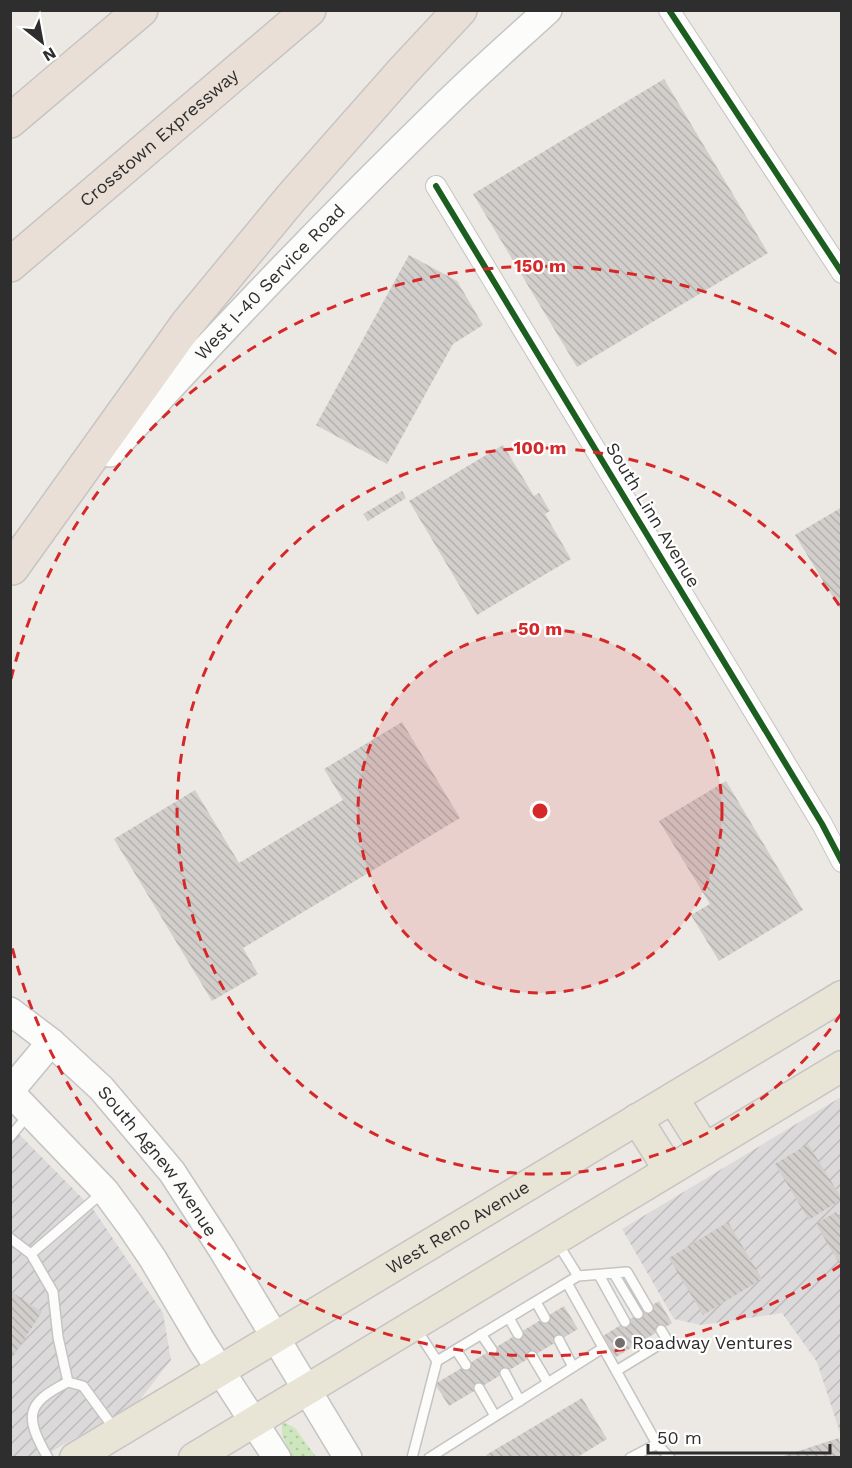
<svg xmlns="http://www.w3.org/2000/svg" width="852" height="1468" font-family="'Work Sans',sans-serif">
	<style>
		.industrial { fill: url(#industrial-furrows) }
		.green { fill: url(#green-dots) }
		.building { fill: url(#building-back-hatch) }
		.lines { fill: none; stroke-linecap: round; stroke-linejoin: round }
		.service-casing { stroke: #c5c4c5; stroke-width: 12 }
		.minor-casing { stroke: #c5c4c5; stroke-width: 22 }
		.secondary-casing { stroke: #c5c4c5; stroke-width: 30 }
		.primary-casing { stroke: #c6c5c4; stroke-width: 33 }
		.motorway-casing { stroke: #c6c5c4; stroke-width: 36 }
		.service { stroke: #fcfcfb; stroke-width: 9 }
		.minor { stroke: #fcfcfb; stroke-width: 20 }
		.secondary { stroke: #fcfcfb; stroke-width: 27 }
		.primary { stroke: #e8e4d6; stroke-width: 30 }
		.motorway { stroke: #eadfd6; stroke-width: 33 }
		.cycleway-casing { stroke: #fff; stroke-width: 10 }
		.cycleway { stroke: #1b5e20; stroke-width: 6 }
		.ring { fill: none; stroke: #d62828; stroke-width: 3; stroke-dasharray: 10 8 }
		.poi-dot { fill: #706f6e; stroke: #fff; stroke-width: 2 }
		.labels { text-anchor: middle; stroke-width: 4.5; stroke-linejoin: round; paint-order: stroke }
		.street-label { font-size: 18px; fill: #2e2e2e; stroke: #fff }
		.poi-label { font-size: 18px; fill: #2e2e2e; stroke: #fff; text-anchor: start }
		.centre { fill: #d62828; stroke: #fff; stroke-width: 3 }
		.ring-label { font-size: 18px; text-anchor: middle; font-weight: bold; fill: #d62828; stroke: #fff; stroke-width: 4.5; stroke-linejoin: round; paint-order: stroke }
	</style>
	<defs>
		<pattern id="industrial-furrows" width="10" height="10" patternUnits="userSpaceOnUse" patternTransform="scale(1.5)"><rect width="10" height="10" fill="#dcd9db"/><path d="M-1 1l2-2M0 10L10 0M9 11l2-2" fill="none" stroke="#bdbbbc"/></pattern>
		<pattern id="green-dots" width="8" height="8" patternUnits="userSpaceOnUse" patternTransform="scale(1.5)"><rect width="8" height="8" fill="#cee6be"/><path d="M2 2h.1M6 6h.1" fill="none" stroke="#b1c6a4" stroke-width="1.8" stroke-linecap="round"/></pattern>
		<pattern id="building-back-hatch" width="6" height="6" patternUnits="userSpaceOnUse" patternTransform="scale(1.5)"><rect width="6" height="6" fill="#d1cecb"/><path d="M-1 5l2 2M0 0l6 6M5-1l2 2" fill="none" stroke="#b4b1af"/></pattern>
	</defs>
	<rect width="100%" height="100%" fill="#ece8e4"/>
	<path class="industrial" d="M841 1097V1436L817 1362 782 1313 701 1325 674 1319 622 1229Z
		M10 1125 93 1209 163 1313 171 1360 138 1402 42 1457H11Z"/>
	<path class="green" d="M284 1422 295 1428 316 1457H292L282 1435V1423Z"/>
	<path class="building" d="M664 79 768 253 577 367 473 194Z
		M409 255 457 281 483 325 453 344 387 464 316 425Z
		M503 445 534 496 539 493 550 511 545 514 571 559 477 615 409 501Z
		M402 491 406 498 368 521 363 514Z
		M842 507V612L795 535Z
		M402 722 460 818 243 948 258 974 212 1001 114 839 195 790 239 863 343 800 324 769Z
		M726 781 803 910 719 961 691 915 710 904 659 821Z
		M808 1144 842 1199 809 1220 775 1164Z
		M836 1212 842 1221V1268L816 1224Z
		M728 1222 762 1279 703 1315 669 1258Z
		M10 1291 42 1312 12 1358 10 1357Z
		M659 1301 672 1323 616 1357 603 1336Z
		M564 1306 578 1329 449 1406 435 1384Z
		M582 1398 607 1439 576 1458H488L486 1455Z
		M839 1438 842 1458H780V1457Z"/>
	<g class="lines">
		<defs>
			<path id="service" d="M10 1137 29 1114
				M10 1238 31 1254
				M614 1274 638 1314
				M599 1275 625 1322
				M578 1276 627 1272 648 1308
				M567 1283 657 1444 630 1458
				M536 1302 545 1318
				M509 1318 518 1334
				M415 1327 437 1361 578 1276 558 1244
				M481 1334 492 1350
				M559 1340 573 1367
				M456 1350 466 1365
				M532 1356 548 1383
				M616 1371 667 1340 661 1330
				M505 1373 520 1401
				M68 1382 58 1337 53 1292 31 1254 103 1192
				M479 1388 495 1416
				M657 1444 670 1458
				M48 1458C25 1417 24 1404 68 1382L83 1386 116 1431
				M412 1458 437 1361
				M429 1458 603 1348"/>
			<path id="minor" d="M669 10 842 273
				M436 186 822 824 842 862"/>
			<g id="secondary">
				<path id="s1" d="M110 453C217 335 327 220 441 109 475 75 512 43 548 10"/>
				<path id="s2" d="M10 1011 51 1042 101 1088 172 1172 222 1249 348 1458"/>
				<path d="M10 1091 51 1042"/>
				<path d="M10 1092 105 1191 130 1225 153 1259 202 1342 277 1458"/>
			</g>
			<g id="primary">
				<path d="M673 1098 705 1149"/>
				<path d="M637 1119 669 1170"/>
				<path id="s3" d="M75 1458 842 996"/>
				<path d="M194 1458 842 1066"/>
			</g>
			<g id="motorway">
				<path d="M10 121 141 10"/>
				<path id="s4" d="M10 265 309 10"/>
				<path d="M12 568 187 324 291 198 404 70 460 10"/>
			</g>
		</defs>
		<use href="#service" class="service-casing"/>
		<use href="#minor" class="minor-casing"/>
		<use href="#secondary" class="secondary-casing"/>
		<use href="#primary" class="primary-casing"/>
		<use href="#motorway" class="motorway-casing"/>
		<use href="#service" class="service"/>
		<use href="#minor" class="minor"/>
		<use href="#secondary" class="secondary"/>
		<use href="#primary" class="primary"/>
		<use href="#motorway" class="motorway"/>
		<defs>
			<path id="cycleway" d="M669 10 842 273
				M436 186 822 824 842 862"/>
		</defs>
		<use href="#cycleway" class="cycleway-casing"/>
		<use href="#cycleway" class="cycleway"/>
	</g>
	<circle cx="540" cy="811" r="182" fill="#d62828" fill-opacity=".12"/>
	<g class="ring">
		<circle cx="540" cy="811" r="182"/>
		<path d="M841 1014A363 363 0 1 1 841 608"/>
		<path d="M841 1265A545 545 0 0 1 11 943M11 679A545 545 0 0 1 841 357"/>
	</g>
	<circle class="poi-dot" cx="620" cy="1343" r="6"/>
	<g class="labels">
		<g class="street-label">
			<text dy="6" stroke="none"><textPath href="#s4" startOffset="196">Crosstown Expressway</textPath></text>
			<text dy="6" stroke="none"><textPath href="#s1" startOffset="234">West I-40 Service Road</textPath></text>
			<text transform="translate(653 515) rotate(59)" y="6">South Linn Avenue</text>
			<text dy="6" stroke="none"><textPath href="#s2" startOffset="212">South Agnew Avenue</textPath></text>
			<text dy="6" stroke="none"><textPath href="#s3" startOffset="447">West Reno Avenue</textPath></text>
		</g>
		<g class="poi-label">
			<text x="632" y="1349">Roadway Ventures</text>
		</g>
	</g>
	<circle cx="540" cy="811" r="9" class="centre"/>
	<g class="ring-label">
		<text x="540" y="272">150 m</text>
		<text x="540" y="454">100 m</text>
		<text x="540" y="635">50 m</text>
	</g>
	<rect width="852" height="1468" fill="none" stroke="#2e2e2e" stroke-width="24"/>
	<g transform="translate(42 42) rotate(149)" stroke="#ffffff" stroke-width="4.5" paint-order="stroke">
	<path d="M0-4.5L10 22L0 15L-10 22Z" fill="#2e2e2e"/>
	<text y="-9" font-size="16" font-weight="bold" text-anchor="middle" fill="#2e2e2e">N</text>
	</g>
	<path d="M648 1444v9h182v-9" fill="none" stroke="#2e2e2e" stroke-width="3"/>
	<text x="657" y="1444" font-size="18" fill="#2e2e2e" stroke="#ffffff" stroke-width="4.5" paint-order="stroke">50 m</text>
</svg>
